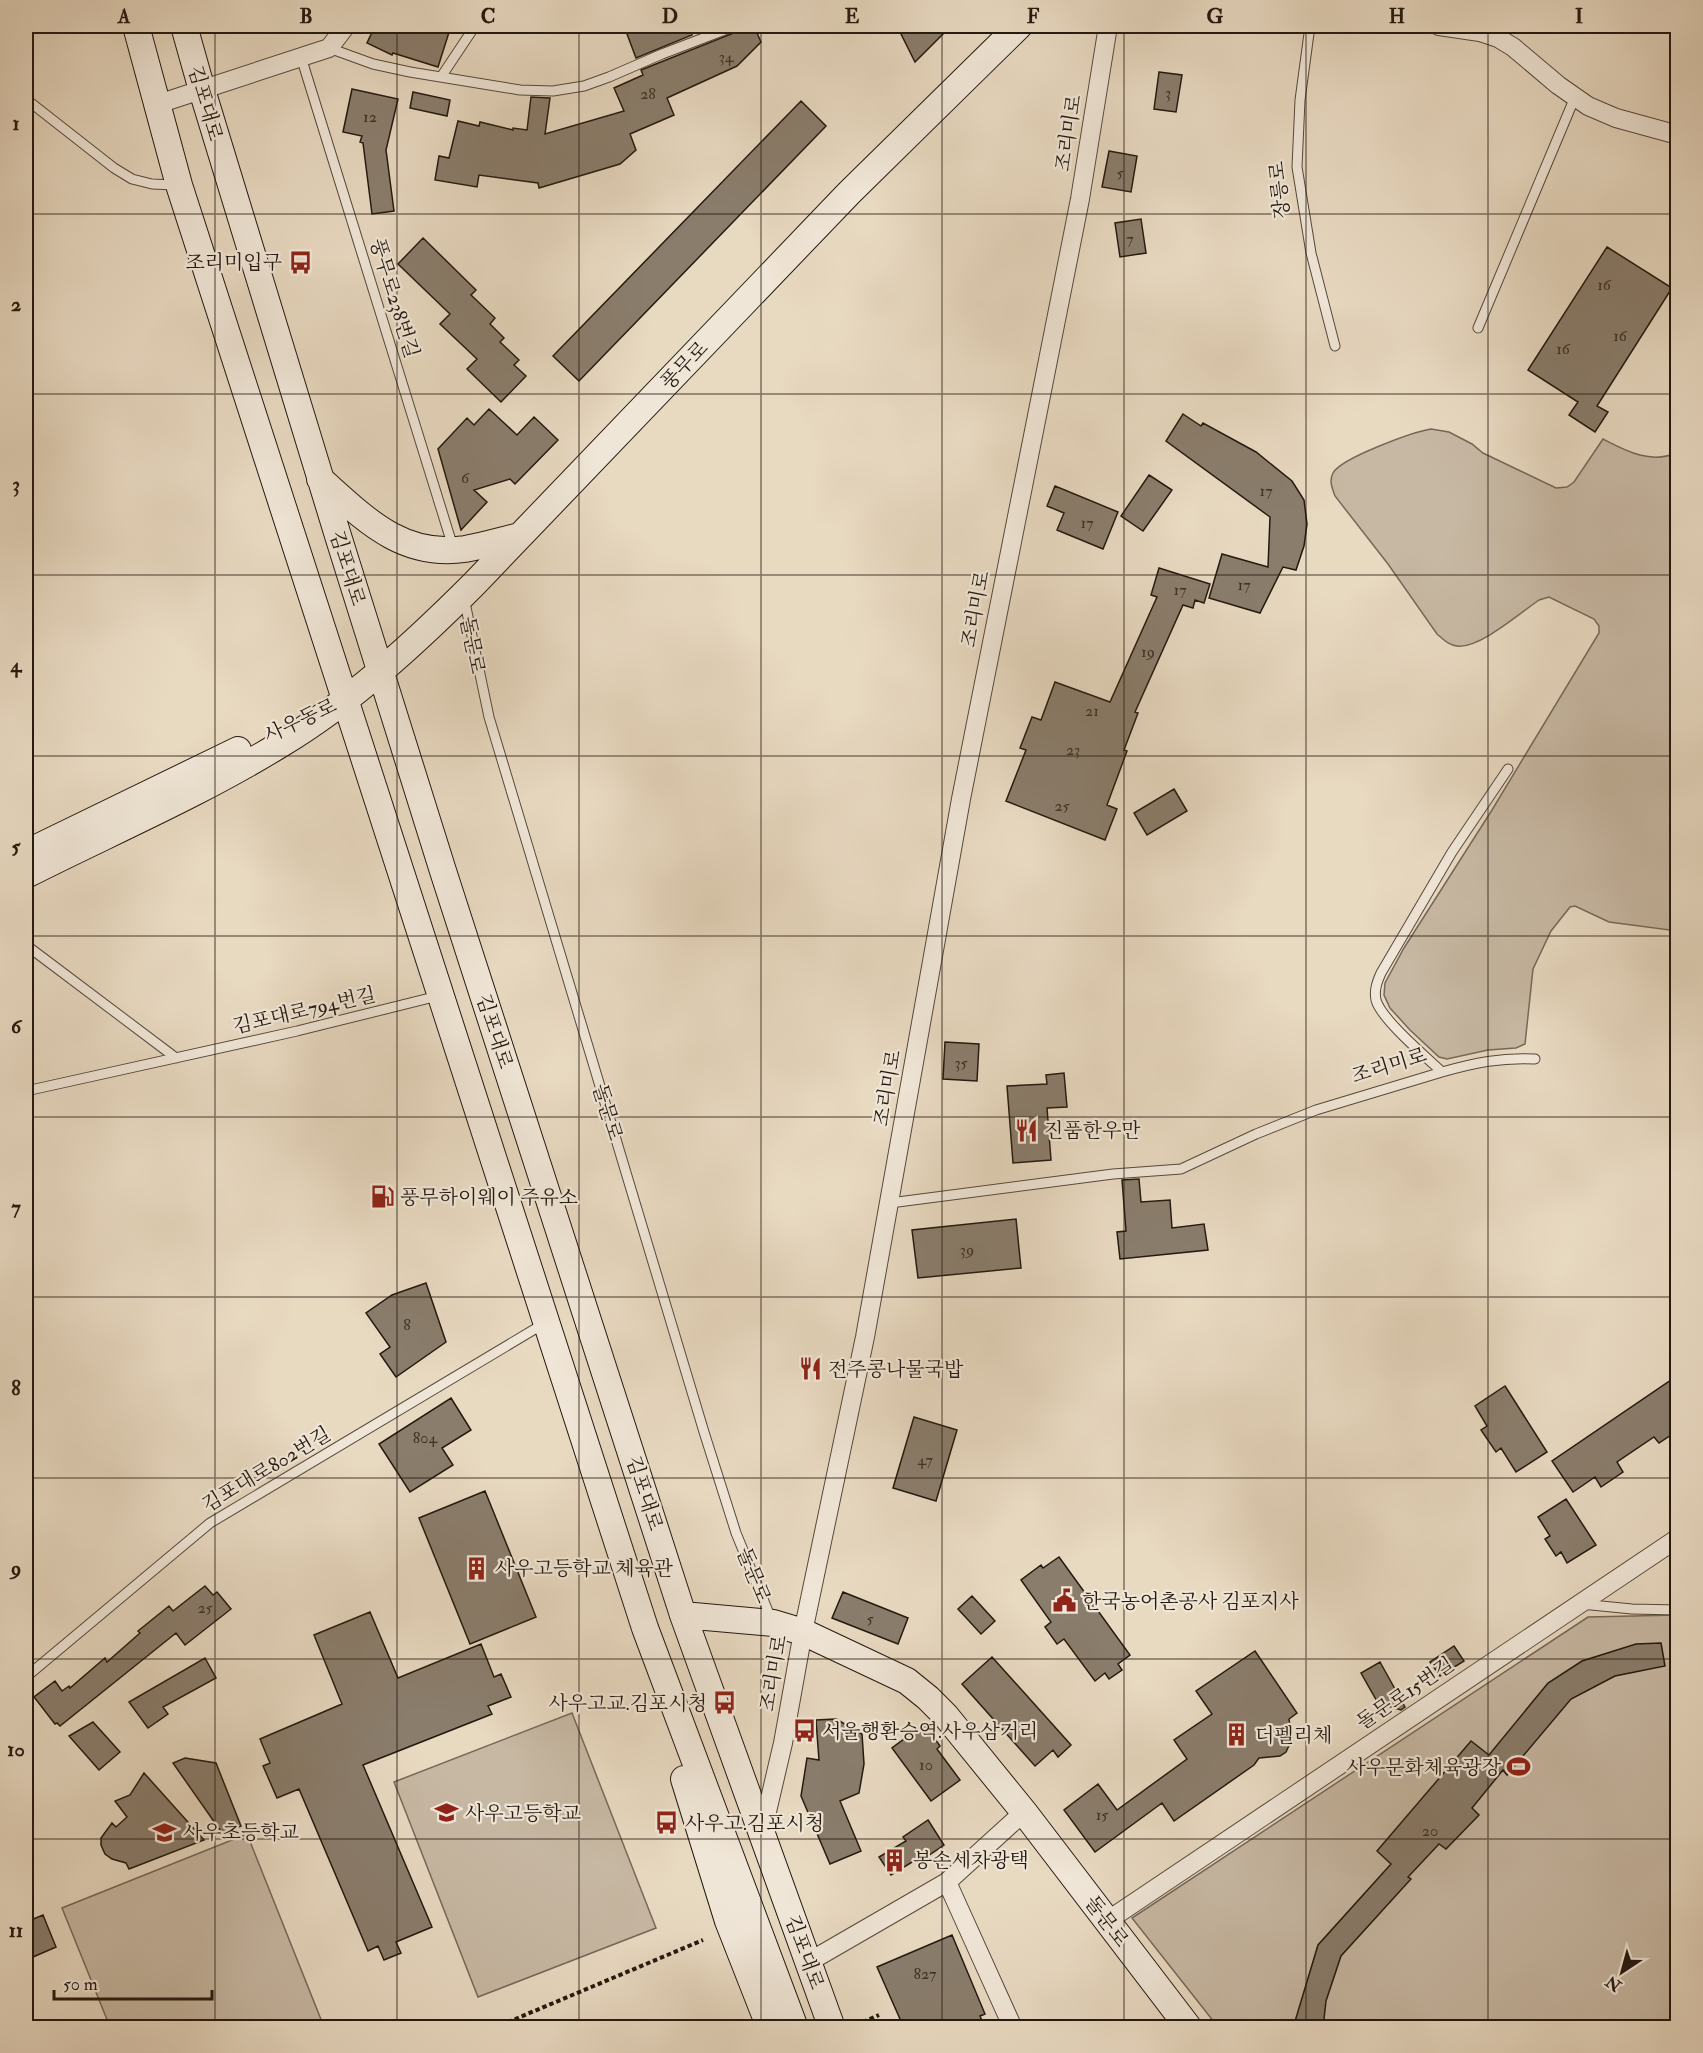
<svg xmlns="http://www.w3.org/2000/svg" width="1703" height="2053" font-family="'IM FELL Double Pica','Noto Serif KR',serif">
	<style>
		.green { fill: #c7b8a3; stroke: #766859; stroke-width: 1.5 }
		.building { fill: #8a7d6c; stroke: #24190f; stroke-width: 1.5 }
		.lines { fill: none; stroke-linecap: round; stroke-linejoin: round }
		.lane-casing { stroke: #55493c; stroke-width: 11 }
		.street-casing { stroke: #55493c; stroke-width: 20 }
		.secondary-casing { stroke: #24190f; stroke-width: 28 }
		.path { stroke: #24190f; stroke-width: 4; stroke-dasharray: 4.5 3; stroke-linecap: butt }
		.lane { stroke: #f0e6d7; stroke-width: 9 }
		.street { stroke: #f0e6d7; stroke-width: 18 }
		.secondary { stroke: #f0e6d7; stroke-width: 26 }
		.path-bridge { stroke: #24190f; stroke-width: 4; stroke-dasharray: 4.5 3; stroke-linecap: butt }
		.grid { fill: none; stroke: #24190f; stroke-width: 1.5; stroke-opacity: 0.55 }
		.labels { text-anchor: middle; stroke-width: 4.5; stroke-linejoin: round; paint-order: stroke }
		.number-label { font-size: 16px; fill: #3e3226 }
		.street-label { font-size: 20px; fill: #24190f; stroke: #f0e6d7 }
		.poi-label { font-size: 20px; fill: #24190f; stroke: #f0e6d7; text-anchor: start }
		.neatline { fill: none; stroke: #24190f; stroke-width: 2 }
		.grid-label { font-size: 20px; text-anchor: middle; font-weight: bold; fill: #24190f }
	</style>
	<rect width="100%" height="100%" fill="#e8d9c1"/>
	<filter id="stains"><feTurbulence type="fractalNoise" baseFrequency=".00333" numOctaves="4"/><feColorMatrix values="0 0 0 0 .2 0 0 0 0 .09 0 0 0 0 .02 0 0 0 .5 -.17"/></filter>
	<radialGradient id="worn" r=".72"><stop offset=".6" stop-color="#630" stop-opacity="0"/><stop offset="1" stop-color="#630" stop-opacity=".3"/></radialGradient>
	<path class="green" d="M1431 429 1449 432 1472 444 1483 453 1556 488 1567 487 1574 482 1603 439C1626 451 1652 465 1678 452L1677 931 1609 922 1575 906 1570 907 1551 931 1533 969 1525 1044 1516 1048 1488 1050 1447 1059 1439 1057 1410 1030 1390 1008 1384 995 1385 983 1404 948 1492 810 1599 633V626L1594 619 1549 597 1539 600C1520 613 1479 649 1457 646 1448 645 1443 639 1437 634L1388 564 1335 496C1332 488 1329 481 1333 473 1341 458 1413 432 1431 429Z
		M1677 1615V2027H1218L1132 1918 1588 1617Z
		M572 1713 656 1928 478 1997 394 1782Z
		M247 1834 324 2027H110L62 1908Z"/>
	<path class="building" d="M375 26H451L438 67 393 53 392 55 367 43Z
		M624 26H687L692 35 636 58Z
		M751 26H754L761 42 737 66 667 98 674 115 630 134 636 150 620 164 539 188 538 183 479 175 477 187 435 180 439 156 449 158 458 121 479 126 480 122 513 130V128L527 130 531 97 550 98 545 134 624 111 614 88 643 75 641 70Z
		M897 26H951L915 62Z
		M1159 72 1182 75 1176 112 1154 109Z
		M352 89 398 99 386 150 394 211 372 214 363 143 360 142 362 136 343 132Z
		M413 92 450 100 447 116 410 108Z
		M801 101 826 126 579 381 553 356Z
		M1109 151 1137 156 1131 192 1102 187Z
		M1141 219 1146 253 1120 257 1115 223Z
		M423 238 476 290 471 295 495 318 490 324 504 338 500 342 519 360 514 365 526 376 501 402 467 369 477 359 440 324 450 314 398 264Z
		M1607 247 1672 288 1597 406 1608 412 1595 432 1569 415 1578 402 1528 370Z
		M489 409 517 435 534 417 558 440 515 484 510 479 474 490 487 502 461 530 438 449 467 418 474 425Z
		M1183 414 1201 426 1203 423 1256 452 1292 481 1304 500 1307 524 1304 546 1296 570 1283 567 1260 613 1209 598 1222 554 1268 567 1270 517 1166 441Z
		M1149 475 1172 490 1143 531 1121 516Z
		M1055 486 1118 512 1103 549 1057 530 1064 513 1047 506Z
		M1159 568 1210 584 1204 603 1195 600 1193 608 1183 605 1135 712 1138 713 1124 750 1127 751 1107 805 1117 809 1105 840 1006 801 1026 750 1020 748 1032 717 1041 720 1055 682 1110 702 1157 597 1151 595Z
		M1174 789 1187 811 1147 835 1134 813Z
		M945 1042 979 1044 977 1081 943 1079Z
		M1064 1073 1067 1107 1047 1108 1051 1160 1013 1163 1007 1086 1047 1084 1046 1075Z
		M1139 1179 1141 1202 1170 1200 1172 1228 1204 1224 1208 1250 1120 1259 1117 1232 1126 1231 1122 1180Z
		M1016 1219 1021 1268 918 1278 912 1230Z
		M426 1283 446 1342 396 1377 380 1354 390 1347 366 1313 392 1295Z
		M1677 1376V1418L1671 1422 1677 1431 1659 1443 1654 1437 1617 1462 1623 1472 1601 1487 1595 1477 1573 1492 1552 1461Z
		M1505 1386 1547 1452 1516 1472 1501 1448 1496 1452 1481 1430 1487 1426 1475 1406Z
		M451 1398 471 1430 442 1448 453 1465 410 1492 379 1444Z
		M914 1417 957 1430 936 1501 893 1488Z
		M485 1491 536 1617 470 1644 419 1518Z
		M1566 1499 1596 1545 1567 1563 1561 1552 1556 1556 1545 1539 1550 1536 1538 1517Z
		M1059 1557 1130 1655 1118 1664 1122 1670 1109 1679 1105 1673 1095 1681 1064 1639 1057 1644 1045 1627 1051 1622 1021 1580 1041 1565 1043 1568Z
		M205 1586 213 1595 217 1592 231 1609 185 1645 176 1633 60 1726 57 1723 55 1724 34 1697 55 1681 62 1691 69 1686 70 1688 105 1658 107 1662 140 1633 138 1631 169 1606 173 1611Z
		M843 1592 908 1618 898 1644 832 1618Z
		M972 1596 995 1621 981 1634 958 1609Z
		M370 1612 398 1678 481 1644 494 1677 501 1674 511 1697 488 1706 492 1714 363 1765 432 1927 396 1942 401 1953 384 1960 378 1946 368 1951 299 1789 277 1798 263 1766 270 1763 260 1739 342 1704 314 1635Z
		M1661 1643 1665 1666 1615 1676 1571 1699 1507 1775 1503 1770 1472 1808 1479 1815 1446 1849 1439 1844 1408 1877 1411 1879 1341 1956 1326 2001 1323 2028H1293L1318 1945 1391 1864 1377 1851 1471 1741 1489 1755 1548 1683 1582 1661 1636 1644Z
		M1454 1646 1464 1661 1440 1676 1430 1662Z
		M1255 1651 1297 1713 1289 1719 1292 1739 1286 1752 1280 1756 1259 1758 1254 1765 1174 1821 1162 1803 1095 1852 1064 1810 1098 1784 1117 1810 1187 1759 1174 1740 1212 1714 1196 1691Z
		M992 1657 1071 1745 1058 1757 1053 1750 1035 1766 962 1684Z
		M205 1658 216 1678 163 1707 168 1714 148 1728 129 1702Z
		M1380 1662 1405 1707 1401 1710 1378 1703 1361 1673Z
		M836 1719 862 1734 864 1764 859 1793 840 1801 861 1851 830 1864 801 1796 807 1758 819 1760 816 1720Z
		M93 1722 120 1752 99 1770 69 1736Z
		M924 1724 940 1746 937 1749 960 1780 931 1801 892 1748Z
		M185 1758 216 1763 241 1826 222 1833 173 1763Z
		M144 1773 204 1840 129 1869 126 1863 112 1859 105 1854 101 1845V1838L112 1823 116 1827 127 1817 115 1801 130 1795Z
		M928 1820 944 1845 919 1862 917 1859 891 1875 879 1857 906 1841 903 1837Z
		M43 1915 56 1947 26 1960V1922Z
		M952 1935 985 2014 980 2016 985 2028H904L877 1967Z"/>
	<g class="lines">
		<defs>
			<path id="lane" d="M1310 26 1300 100 1297 167 1311 253 1335 346
				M329 48 373 64 410 72 520 90 553 91 584 86 609 77 662 54 735 26
				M301 57 453 547
				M441 77 475 26
				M26 99 114 168 132 179 152 184 176 185
				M1478 328 1575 97
				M464 598 489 717 704 1432 736 1533 772 1621
				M26 945 176 1058
				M1442 1072C1474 1063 1502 1057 1535 1059
				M26 1091 297 1031 438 996
				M890 1203 1113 1174 1181 1169 1256 1134 1316 1110 1442 1072C1426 1057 1381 1019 1376 1000 1374 990 1377 982 1381 973L1452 852 1508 769
				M1581 1604 1632 1609 1678 1610
				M26 1677 210 1523 545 1323"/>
			<path id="street" d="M1439 26 1480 32 1498 38 1513 47 1558 85 1588 106 1616 118 1678 135
				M158 104 329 48 346 26
				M762 1833 783 1743 803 1632 865 1337 961 799 1080 199 1108 26
				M947 1882 1013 2028
				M1107 1921 1678 1538
				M819 1956 947 1882 1024 1812"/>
			<path id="secondary" d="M136 26 179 185 645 1628 795 2028
				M184 26 202 90 339 539 443 871 683 1615 832 2028
				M320 479C364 518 401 558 465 549 483 546 502 540 520 536
				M26 853 238 750
				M26 875C111 832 200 794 281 744 352 701 415 643 474 584L849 193 1019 26
				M683 1615 773 1623 803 1632 907 1681 928 1698 946 1716 1024 1812 1189 2028
				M684 1779 728 1921 770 2028"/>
		</defs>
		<use href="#lane" class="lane-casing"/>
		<use href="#street" class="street-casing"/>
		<use href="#secondary" class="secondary-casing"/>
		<path class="path" d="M494 2028 703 1940"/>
		<use href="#lane" class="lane"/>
		<use href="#street" class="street"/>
		<use href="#secondary" class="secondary"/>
		<path class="path-bridge" d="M849 2028 879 2015"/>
	</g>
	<path class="grid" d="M215 26V2028M397 26V2028M579 26V2028M761 26V2028M942 26V2028M1124 26V2028M1306 26V2028M1488 26V2028M26 214H1678M26 394H1678M26 575H1678M26 756H1678M26 936H1678M26 1117H1678M26 1297H1678M26 1478H1678M26 1659H1678M26 1839H1678"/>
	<defs>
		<symbol id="bus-bare" viewBox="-9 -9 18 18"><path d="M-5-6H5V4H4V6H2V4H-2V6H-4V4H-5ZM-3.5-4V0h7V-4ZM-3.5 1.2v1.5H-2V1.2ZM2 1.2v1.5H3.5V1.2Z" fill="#8f2418" stroke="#f0e6d7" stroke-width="2.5" paint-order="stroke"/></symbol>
		<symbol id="restaurant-bare" viewBox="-9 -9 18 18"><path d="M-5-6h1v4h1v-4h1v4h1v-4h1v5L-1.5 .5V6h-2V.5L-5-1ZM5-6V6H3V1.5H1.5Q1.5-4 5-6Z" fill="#8f2418" stroke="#f0e6d7" stroke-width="2.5" paint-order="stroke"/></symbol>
		<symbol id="fuel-bare" viewBox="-9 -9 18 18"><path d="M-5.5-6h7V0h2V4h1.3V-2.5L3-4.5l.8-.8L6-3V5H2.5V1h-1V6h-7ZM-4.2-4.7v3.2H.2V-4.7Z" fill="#8f2418" stroke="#f0e6d7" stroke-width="2.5" paint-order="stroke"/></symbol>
		<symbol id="building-bare" viewBox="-9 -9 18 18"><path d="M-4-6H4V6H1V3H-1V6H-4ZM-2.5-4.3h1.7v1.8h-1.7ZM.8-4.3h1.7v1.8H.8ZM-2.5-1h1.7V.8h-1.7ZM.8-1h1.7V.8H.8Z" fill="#8f2418" stroke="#f0e6d7" stroke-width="2.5" paint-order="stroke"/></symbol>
		<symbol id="civic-bare" viewBox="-9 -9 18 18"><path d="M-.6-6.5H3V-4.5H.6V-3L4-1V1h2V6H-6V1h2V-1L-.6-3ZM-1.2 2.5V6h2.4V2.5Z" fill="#8f2418" stroke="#f0e6d7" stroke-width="2.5" paint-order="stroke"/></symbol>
		<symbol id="stadium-bare" viewBox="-9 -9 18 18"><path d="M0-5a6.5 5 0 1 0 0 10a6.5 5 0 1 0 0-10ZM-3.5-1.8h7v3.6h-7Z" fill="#8f2418" stroke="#f0e6d7" stroke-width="2.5" paint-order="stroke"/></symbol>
		<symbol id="school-bare" viewBox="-9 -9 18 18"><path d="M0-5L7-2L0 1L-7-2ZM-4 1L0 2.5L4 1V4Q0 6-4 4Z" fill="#8f2418" stroke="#f0e6d7" stroke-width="2.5" paint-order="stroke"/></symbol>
	</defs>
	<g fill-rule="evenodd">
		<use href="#bus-bare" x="284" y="246" width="33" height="33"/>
		<use href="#restaurant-bare" x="1010" y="1114" width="33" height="33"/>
		<use href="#fuel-bare" x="366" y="1180" width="33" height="33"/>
		<use href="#restaurant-bare" x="794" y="1352" width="33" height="33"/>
		<use href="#building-bare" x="460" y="1552" width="33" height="33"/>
		<use href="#civic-bare" x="1048" y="1584" width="33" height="33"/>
		<use href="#bus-bare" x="708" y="1686" width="33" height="33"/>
		<use href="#bus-bare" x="788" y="1714" width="33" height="33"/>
		<use href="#building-bare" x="1220" y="1718" width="33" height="33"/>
		<use href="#stadium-bare" x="1502" y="1750" width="33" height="33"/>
		<use href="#school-bare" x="430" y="1796" width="33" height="33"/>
		<use href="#bus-bare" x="650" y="1806" width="33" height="33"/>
		<use href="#school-bare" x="148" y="1816" width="33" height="33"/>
		<use href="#building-bare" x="878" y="1844" width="33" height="33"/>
	</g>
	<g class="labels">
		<g class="number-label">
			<text x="726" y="62">34</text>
			<text x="1168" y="98">3</text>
			<text x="648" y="99">28</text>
			<text x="370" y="122">12</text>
			<text x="1120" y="178">5</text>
			<text x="1130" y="244">7</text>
			<text x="1604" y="290">16</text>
			<text x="1620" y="341">16</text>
			<text x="1563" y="354">16</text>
			<text x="465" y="483">6</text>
			<text x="1266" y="496">17</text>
			<text x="1087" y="528">17</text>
			<text x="1244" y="590">17</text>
			<text x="1180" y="595">17</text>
			<text x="1148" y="657">19</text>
			<text x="1092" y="716">21</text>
			<text x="1073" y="755">23</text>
			<text x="1062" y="811">25</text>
			<text x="961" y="1068">35</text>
			<text x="967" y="1255">39</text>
			<text x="407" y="1330">8</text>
			<text x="425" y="1443">804</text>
			<text x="925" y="1465">47</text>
			<text x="205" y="1613">25</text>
			<text x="870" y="1624">5</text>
			<text x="926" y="1770">10</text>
			<text x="1102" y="1820">15</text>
			<text x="1430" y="1836">20</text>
			<text x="925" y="1979">827</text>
		</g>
		<g class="street-label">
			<text transform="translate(206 103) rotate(74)" y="7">김포대로</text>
			<text transform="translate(1068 133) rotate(-81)" y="7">조리미로</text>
			<text transform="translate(1279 190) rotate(-96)" y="7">장릉로</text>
			<text transform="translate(395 298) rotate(73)" y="7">풍무로238번길</text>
			<text transform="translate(684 365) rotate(-46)" y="7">풍무로</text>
			<text transform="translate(348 568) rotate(73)" y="7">김포대로</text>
			<text transform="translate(975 609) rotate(-79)" y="7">조리미로</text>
			<text transform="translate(473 645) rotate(79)" y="7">돌문로</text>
			<text transform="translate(300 720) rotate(-25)" y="7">사우동로</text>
			<text transform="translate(304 1010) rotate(-13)" y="7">김포대로794번길</text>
			<text transform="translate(495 1031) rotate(72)" y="7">김포대로</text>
			<text transform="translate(1389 1065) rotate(-17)" y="7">조리미로</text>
			<text transform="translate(887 1088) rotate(-80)" y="7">조리미로</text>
			<text transform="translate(608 1112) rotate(73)" y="7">돌문로</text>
			<text transform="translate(266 1469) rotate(-31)" y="7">김포대로802번길</text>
			<text transform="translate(645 1493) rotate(72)" y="7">김포대로</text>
			<text transform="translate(754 1575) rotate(68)" y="7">돌문로</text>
			<text transform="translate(773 1673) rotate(-80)" y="7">조리미로</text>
			<text transform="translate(1405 1693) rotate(-34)" y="7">돌문로15번길</text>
			<text transform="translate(1107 1921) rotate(53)" y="7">돌문로</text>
			<text transform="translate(805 1952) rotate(70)" y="7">김포대로</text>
		</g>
		<g class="poi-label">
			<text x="282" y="269" text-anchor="end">조리미입구</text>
			<text x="1044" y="1137">진품한우만</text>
			<text x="400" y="1204">풍무하이웨이 주유소</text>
			<text x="828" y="1376">전주콩나물국밥</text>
			<text x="495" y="1575">사우고등학교 체육관</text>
			<text x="1082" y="1608">한국농어촌공사 김포지사</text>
			<text x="707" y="1710" text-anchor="end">사우고교.김포시청</text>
			<text x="822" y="1738">서울행환승역.사우삼거리</text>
			<text x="1255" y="1742">더펠리체</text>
			<text x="1501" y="1774" text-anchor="end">사우문화체육광장</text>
			<text x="465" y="1820">사우고등학교</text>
			<text x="685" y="1830">사우고.김포시청</text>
			<text x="183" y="1839">사우초등학교</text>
			<text x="913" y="1867">봉손세차광택</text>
		</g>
	</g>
	<rect width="1703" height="2053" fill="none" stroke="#e8d9c1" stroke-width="66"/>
	<g transform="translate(1622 1972) rotate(216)" stroke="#f0e6d7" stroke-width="4.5" paint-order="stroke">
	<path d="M0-4.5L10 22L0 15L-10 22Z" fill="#24190f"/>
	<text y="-9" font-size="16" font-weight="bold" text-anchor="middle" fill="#24190f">N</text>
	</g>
	<path d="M54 1990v9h158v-9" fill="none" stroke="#24190f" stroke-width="3"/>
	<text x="63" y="1990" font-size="18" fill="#24190f" stroke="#f0e6d7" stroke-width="4.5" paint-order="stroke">50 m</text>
	<rect x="33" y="33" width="1637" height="1987" class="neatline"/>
	<g class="grid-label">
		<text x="124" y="23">A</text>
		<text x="306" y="23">B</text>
		<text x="488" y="23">C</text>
		<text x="670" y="23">D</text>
		<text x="852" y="23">E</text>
		<text x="1033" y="23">F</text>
		<text x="1215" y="23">G</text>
		<text x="1397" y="23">H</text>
		<text x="1579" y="23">I</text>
		<text x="16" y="130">1</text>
		<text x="16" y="311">2</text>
		<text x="16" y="491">3</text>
		<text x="16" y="672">4</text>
		<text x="16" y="853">5</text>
		<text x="16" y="1033">6</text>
		<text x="16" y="1214">7</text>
		<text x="16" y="1395">8</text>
		<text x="16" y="1575">9</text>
		<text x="16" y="1756">10</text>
		<text x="16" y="1937">11</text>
	</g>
	<rect width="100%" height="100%" filter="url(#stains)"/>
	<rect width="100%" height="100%" fill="url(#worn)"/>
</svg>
